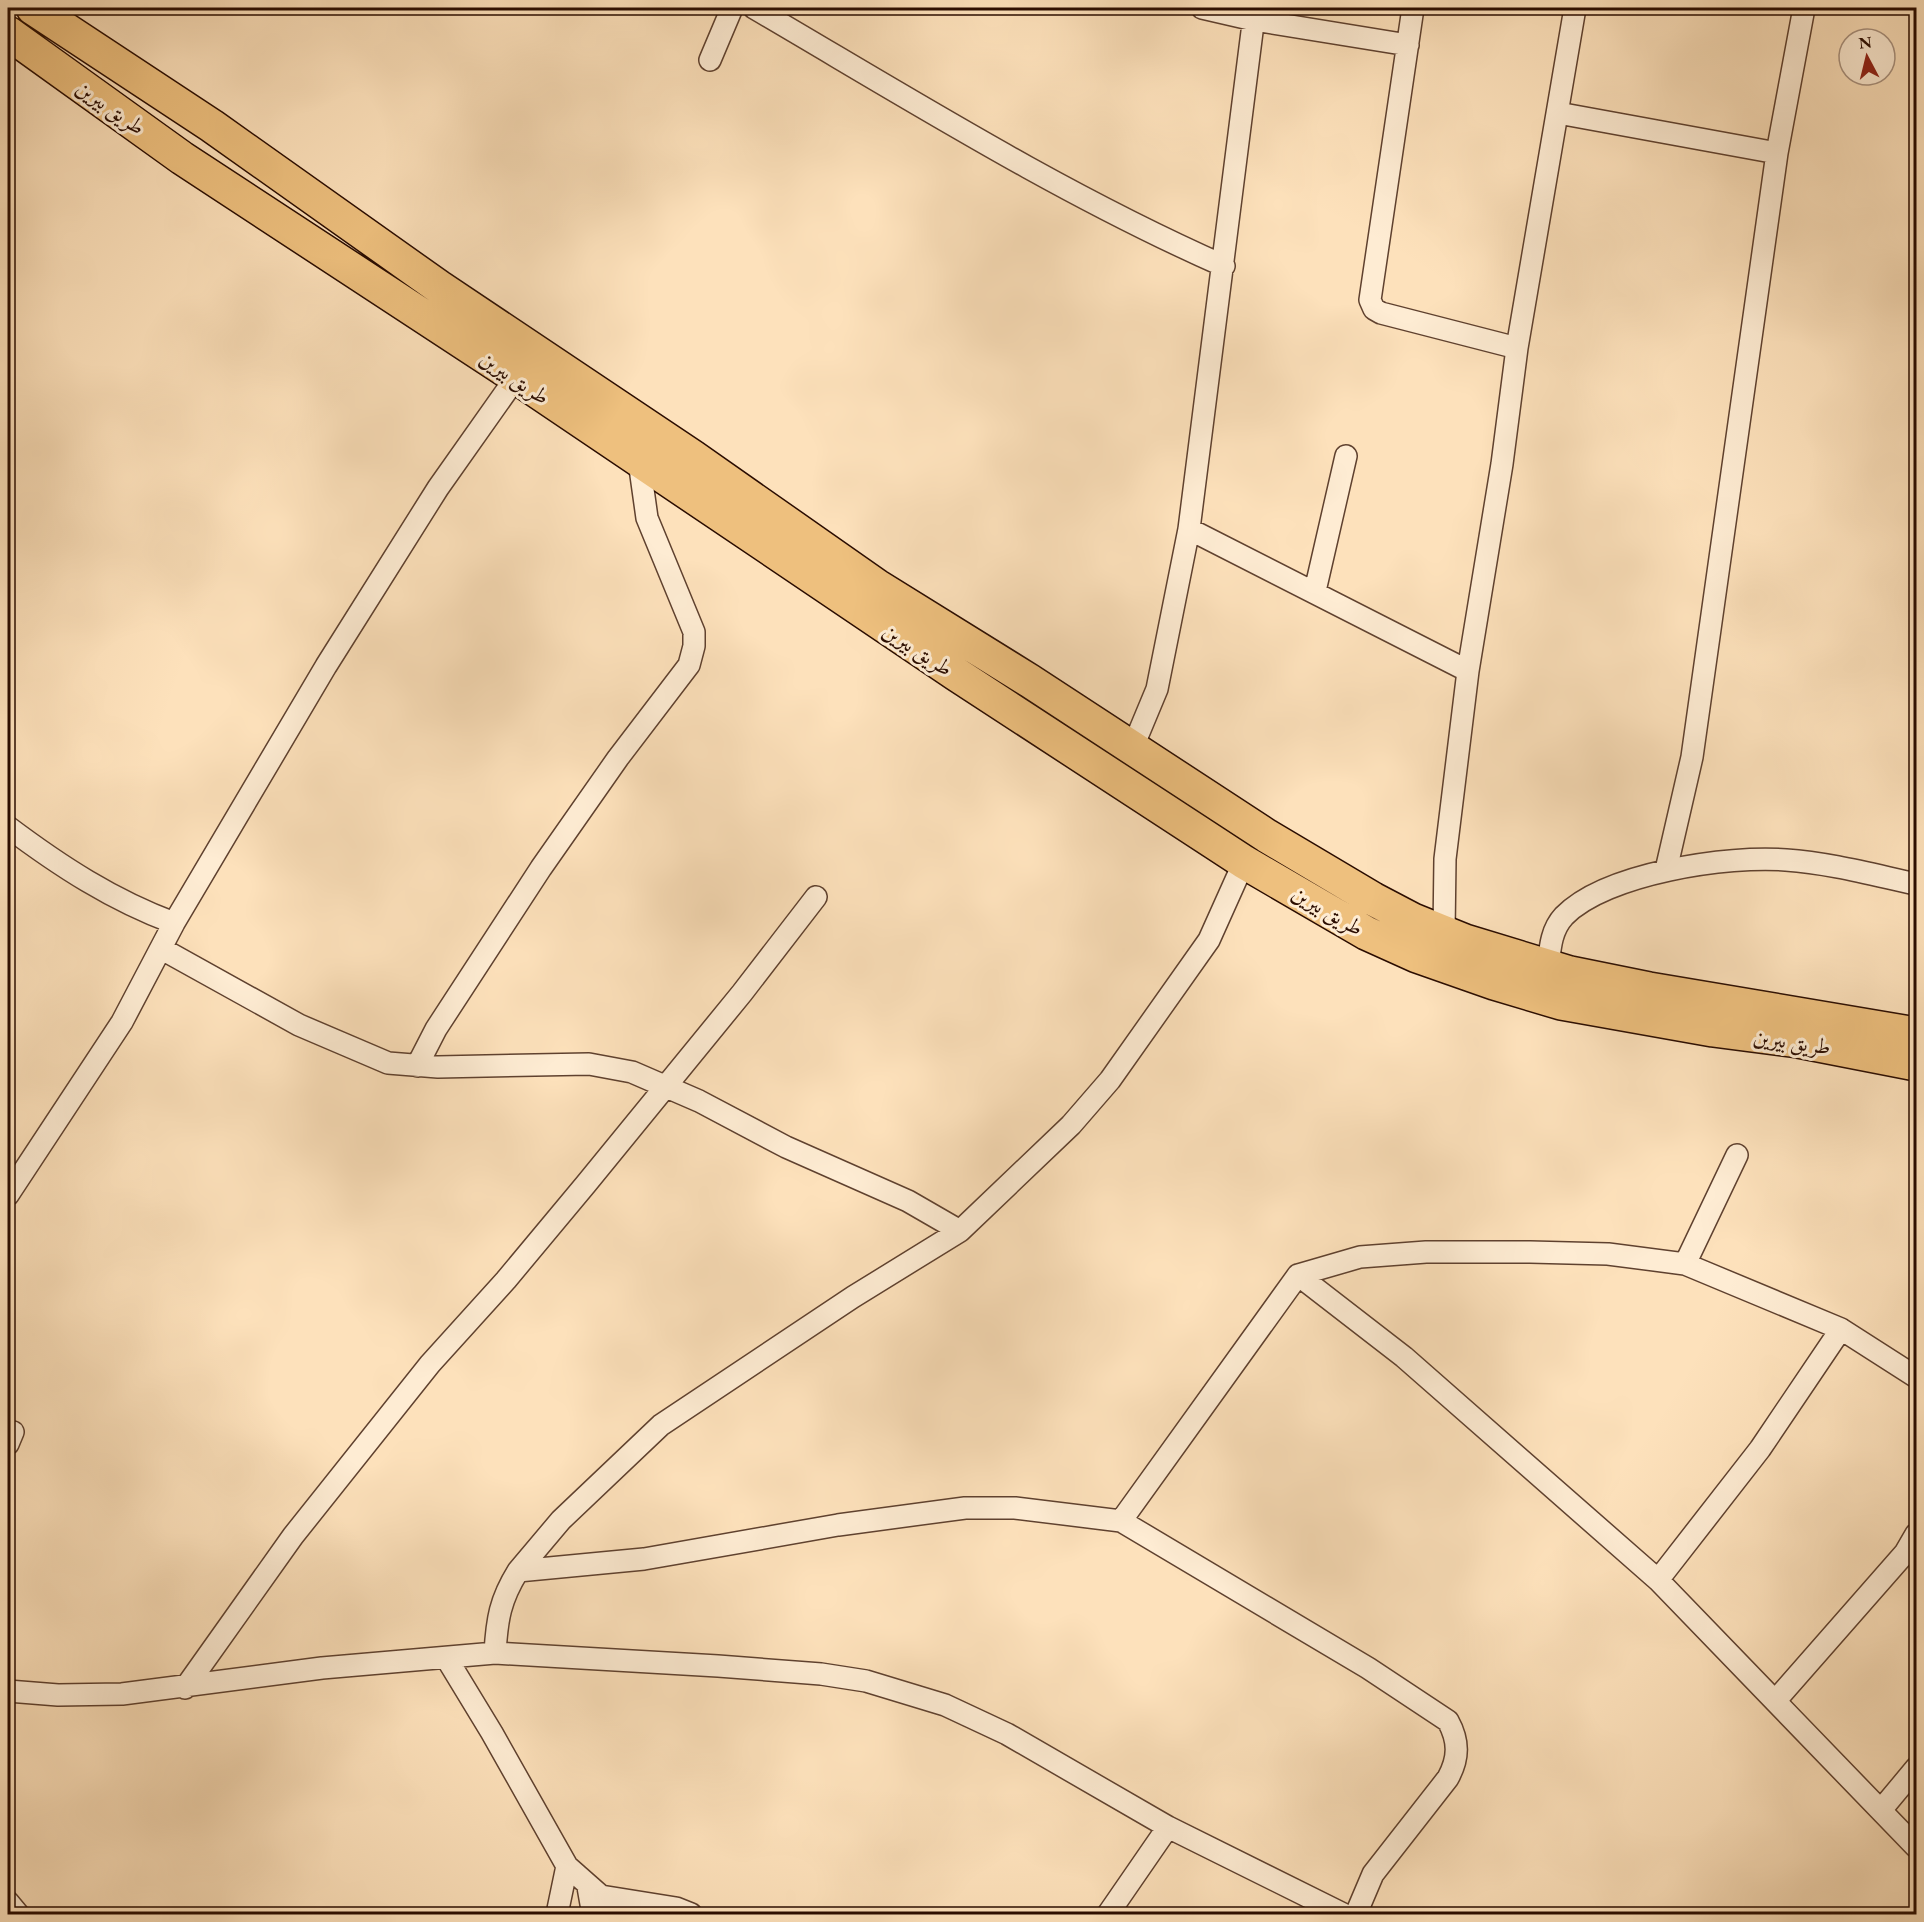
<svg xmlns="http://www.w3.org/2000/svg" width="1924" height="1922" font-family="'EB Garamond',Amiri,serif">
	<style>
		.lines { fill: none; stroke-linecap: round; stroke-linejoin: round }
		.minor-casing { stroke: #5f412f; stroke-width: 24 }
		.primary-casing { stroke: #2a0c00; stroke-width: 36 }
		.minor { stroke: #feecd3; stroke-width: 21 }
		.primary { stroke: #eec07e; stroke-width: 33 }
		.labels { text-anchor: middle; stroke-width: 6; stroke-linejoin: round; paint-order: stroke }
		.street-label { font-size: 22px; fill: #2a0c00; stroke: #feecd3 }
	</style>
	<rect width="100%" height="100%" fill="#fde1bb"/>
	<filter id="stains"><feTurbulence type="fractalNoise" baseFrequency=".00333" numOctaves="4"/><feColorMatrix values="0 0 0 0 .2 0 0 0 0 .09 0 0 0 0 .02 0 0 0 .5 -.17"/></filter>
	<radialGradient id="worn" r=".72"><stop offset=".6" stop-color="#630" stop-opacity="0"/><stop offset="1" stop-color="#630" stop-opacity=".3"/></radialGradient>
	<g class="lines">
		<defs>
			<path id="minor" d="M754 8C908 98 1061 194 1224 266
				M1202 8 1254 20 1408 45
				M1413 8 1370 300 1374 309 1381 313 1517 348
				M710 60 732 8
				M1558 113 1777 153
				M1189 529 1468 671
				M1315 591 1346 456
				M1132 749 1157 689 1189 529 1255 8
				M8 827C60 866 112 900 174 923
				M1666 870 1692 757 1777 153 1804 8
				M1444 932 1445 859 1468 671 1502 464 1517 348 1575 8
				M162 949 299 1025 388 1063 438 1067 589 1064 632 1072 699 1101 786 1147 908 1201 960 1231
				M1548 967C1550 948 1551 930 1564 916 1606 873 1729 855 1786 860 1830 863 1874 875 1916 884
				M417 1066 436 1029 541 868 618 758 689 665 694 646V632L647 518 639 461
				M8 1195 122 1022 174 923 326 666 438 488 522 369
				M1685 1264 1737 1155
				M1298 1275 1404 1357 1658 1580 1916 1847
				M8 1444 13 1432
				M1121 1521 1298 1275 1360 1257 1426 1252H1530L1608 1254 1685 1264 1841 1329 1916 1377
				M518 1571 561 1520 661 1425 853 1297 960 1231 1071 1125 1110 1080 1209 940 1244 862
				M1658 1580 1760 1449 1841 1329
				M495 1653C497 1619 500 1600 518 1571L644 1559 838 1525 965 1508H1015L1121 1521 1368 1668 1448 1721C1459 1741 1459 1758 1448 1778L1373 1874 1356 1914
				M447 1659 492 1733 567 1866 557 1914
				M185 1688 293 1536 430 1364 506 1280 586 1184 742 993 816 897
				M8 1691 58 1695 122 1694 322 1668 495 1653 718 1666 821 1674 866 1681 945 1705 1007 1734 1168 1827 1343 1914
				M1776 1700 1905 1553 1916 1534
				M1881 1810 1916 1768
				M567 1866 601 1896 676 1908 691 1914
				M588 1887 591 1904 597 1914
				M8 1902 18 1914
				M1108 1914 1168 1827"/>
			<path id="primary" d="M33 8 212 126 439 287 693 457 877 586 1030 681 1267 836 1373 899 1413 920 1465 941 1570 973 1649 989 1916 1034
				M8 33 182 158 516 377 956 674 1244 862 1366 933 1417 956 1494 983 1561 1003 1713 1030 1798 1041 1916 1064"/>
		</defs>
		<use href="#minor" class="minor-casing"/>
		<use href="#primary" class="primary-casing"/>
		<use href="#minor" class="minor"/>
		<use href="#primary" class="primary"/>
	</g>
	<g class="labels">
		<g class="street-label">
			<text transform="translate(111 107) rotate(35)" y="8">طريق بيرين</text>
			<text transform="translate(515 377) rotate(34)" y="8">طريق بيرين</text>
			<text transform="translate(918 649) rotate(33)" y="8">طريق بيرين</text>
			<text transform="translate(1328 910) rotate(30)" y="8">طريق بيرين</text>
			<text transform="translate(1792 1041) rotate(8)" y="8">طريق بيرين</text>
		</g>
	</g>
	<rect width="1924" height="1922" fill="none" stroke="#fde1bb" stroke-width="30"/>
	<rect x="9" y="9" width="1906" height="1904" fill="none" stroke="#2a0c00" stroke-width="3"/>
	<rect x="15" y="15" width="1894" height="1892" fill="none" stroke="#2a0c00" stroke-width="1.5"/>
	<g transform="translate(1867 57) rotate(353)"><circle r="28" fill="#feecd3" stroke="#a9927f" stroke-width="1.5"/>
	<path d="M0-4.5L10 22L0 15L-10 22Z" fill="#8f2418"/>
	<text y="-9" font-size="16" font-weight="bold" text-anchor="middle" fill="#2a0c00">N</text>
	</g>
	<rect width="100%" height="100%" filter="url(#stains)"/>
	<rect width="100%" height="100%" fill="url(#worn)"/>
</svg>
